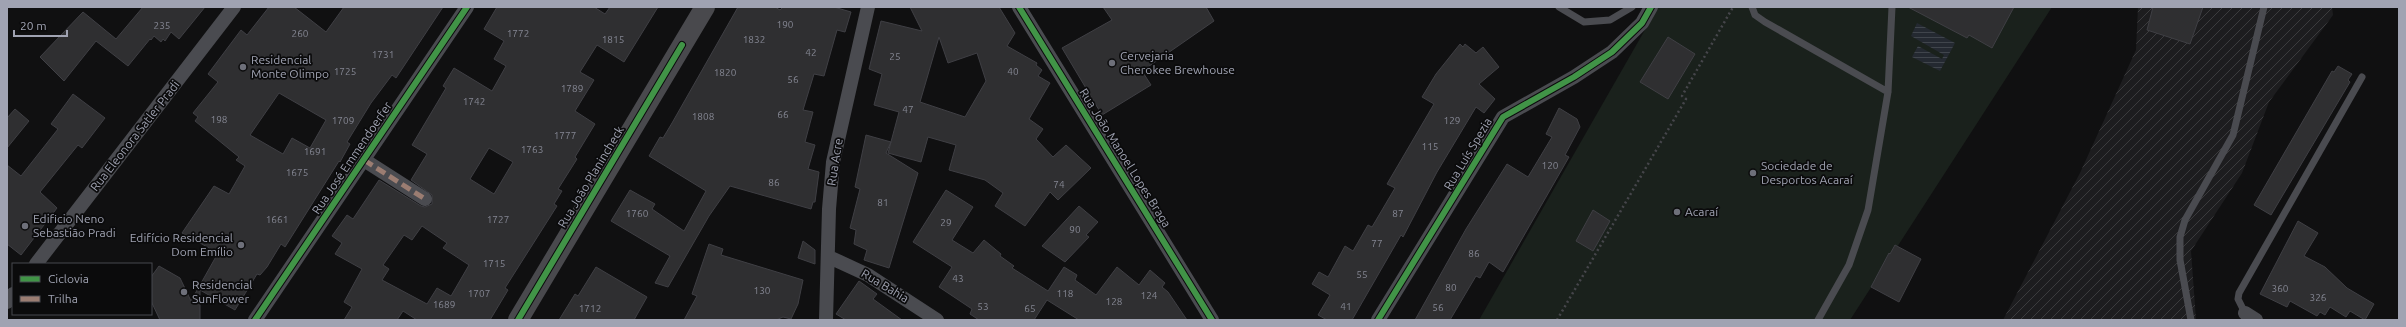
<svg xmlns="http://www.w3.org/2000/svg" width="2406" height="327" font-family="Ubuntu,sans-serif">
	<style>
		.industrial { fill: url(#industrial-furrows) }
		.green { fill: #1a211c }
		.water { fill: url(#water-rules) }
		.building { fill: #2f2f31; stroke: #3f3f44; fill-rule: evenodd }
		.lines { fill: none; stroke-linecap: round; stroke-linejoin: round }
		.path { stroke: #46464b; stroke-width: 2.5; stroke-dasharray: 2 3; stroke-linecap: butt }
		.service { stroke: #4a4b50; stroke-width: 7 }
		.minor { stroke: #4a4b50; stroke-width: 14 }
		.secondary { stroke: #49494d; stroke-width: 20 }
		.quiet { stroke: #9b7d72; stroke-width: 5; stroke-dasharray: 10 5; stroke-linecap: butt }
		.cycleway-casing { stroke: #0b0b0c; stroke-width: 8 }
		.cycleway { stroke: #419447; stroke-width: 6 }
		.poi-dot { fill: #6e707a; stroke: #0b0b0c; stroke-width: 1.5 }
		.labels { text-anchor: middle; stroke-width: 3.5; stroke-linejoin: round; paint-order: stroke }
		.number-label { font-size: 10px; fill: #848692 }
		.poi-label { font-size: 12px; fill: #a0a3b2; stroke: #0b0b0c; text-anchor: start }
		.street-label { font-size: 12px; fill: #a0a3b2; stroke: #0b0b0c }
	</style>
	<defs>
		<pattern id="industrial-furrows" width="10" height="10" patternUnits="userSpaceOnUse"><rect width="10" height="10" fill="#1d1d1f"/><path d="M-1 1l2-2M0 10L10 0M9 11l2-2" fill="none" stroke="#3b3b3d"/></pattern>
		<pattern id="water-rules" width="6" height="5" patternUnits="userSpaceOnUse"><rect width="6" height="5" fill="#242931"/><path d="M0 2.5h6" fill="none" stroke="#40454c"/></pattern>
	</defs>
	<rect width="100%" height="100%" fill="#101011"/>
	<path class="industrial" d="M2138 7H2332L2333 15 2269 102 2242 173 2191 251 2196 320H2003L2080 173 2136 50Z"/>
	<path class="green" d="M1658 7H2052L1850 320H1479Z"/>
	<path class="water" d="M1917 23 1955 43 1940 71 1912 57 1918 46 1942 59 1944 55 1911 36Z"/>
	<path class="building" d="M143 7H205L179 39 171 32 165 41 163 39 161 42 154 36 151 40 150 39 128 66 96 41 64 81 40 57 83 12 116 39Z
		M269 7H294L326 32 344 7H443L396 78 392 75 371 103 347 142 350 144 340 162 339 161 285 247 281 244 267 267 260 275 257 274 235 310 200 290V320H160L151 301V277L159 266 180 278 191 301 218 253 182 233 214 186 229 194 245 166 236 160 239 157 195 121 198 117 193 113 218 82 208 74 241 30 247 35ZM279 93 326 120 310 148 292 138 283 154 250 135Z
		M497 7H594L605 14 610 7H658L624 62 597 45 580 72 594 80 575 111 595 124 575 157 577 159 558 189 562 191 554 204 557 206 505 288 508 290 490 320H417L403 311 397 320H344L352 307 344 302 362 269 335 254 342 243 332 236 347 215 353 219 379 180 421 206 425 207 432 204V195L411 180 427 154 412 145 446 88 443 86 454 68 492 91 506 66 494 59 504 41 484 29ZM489 148 513 162 494 194 470 179ZM422 226 447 243 443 248 469 265 451 296 437 288 427 304 382 280 389 269 383 265 404 235 412 240Z
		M738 7H775L780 10 783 7H834L851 12 845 32 837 30 824 76 814 74 803 110 813 112 805 142 815 145 808 169 819 172 815 202H813L811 209 730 186 709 216 668 287 655 283 670 256 611 221 630 190 655 204 652 209 684 231 706 191 649 156 660 137 663 138 672 123Z
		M910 7H999L1015 33 1007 46 1037 63 1036 65 1042 70 1038 76 1050 83 1029 119 1043 129 1036 139 1053 157 1066 145 1091 168 1058 200 1050 192 1025 226 995 206 1003 193 985 180 949 170 956 145 928 137 921 162 888 153 899 112 874 105 882 74 869 69 881 21 922 31ZM939 37 948 63 977 53 986 81 965 117 920 102Z
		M1103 7H1206L1214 21 1142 71 1151 85 1102 115 1062 48 1112 20Z
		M1908 7H2014L1992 48 1969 35 1967 38Z
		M2153 7H2203L2190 44 2147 30Z
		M1668 37 1695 54 1668 99 1640 82Z
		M1460 44 1463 47 1465 44 1476 53 1483 47 1499 67 1479 84 1495 99 1484 113 1476 107 1437 172 1403 237 1401 235 1352 320H1327L1318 315 1330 295 1312 284 1319 272 1328 277 1345 246 1353 251 1368 225 1372 227 1395 188 1387 184 1434 104 1422 97 1436 74Z
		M2338 66 2352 74 2348 80 2350 82 2271 215 2254 205 2332 71 2334 72Z
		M73 94 105 118 82 148 78 145 40 192 57 208 21 255 7 244V165L21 176 58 129 51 124Z
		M1559 108 1577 119 1580 127 1565 155 1569 157 1503 272 1489 262 1480 278 1476 276 1450 320H1415L1466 229 1507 164 1528 177 1552 137 1546 134Z
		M15 109 29 121 7 148V118Z
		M866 135 891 142 886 153 918 173 889 268 864 260 867 250 854 244 856 230 850 228 860 189 855 187Z
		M946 190 973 207 952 240 973 253 984 240 1001 254 1000 256 1014 266 1012 268 1048 291 1064 267 1077 275 1075 280 1096 295 1117 267 1139 285 1150 270 1165 283 1162 287 1168 292 1187 320H1079L1047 300 1034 320H979L970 314 972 309 939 287 952 267 913 242Z
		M1079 206 1098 222 1086 235 1089 237 1065 262 1042 246Z
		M1593 210 1610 221 1593 251 1576 241Z
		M2298 221 2318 233 2304 256 2325 267 2347 288 2374 304 2365 320 2350 311 2346 317 2330 307 2325 315 2320 312 2317 316 2290 301 2287 307 2260 294Z
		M803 241 815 250V264L798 258Z
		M709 244 723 249 721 255 803 280 798 304 791 319 783 317 776 320H684L697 296 692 294Z
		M1895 245 1921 259 1899 302 1871 287 1889 253 1890 254Z
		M596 267 647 297 634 320H559L575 294 578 296Z
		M859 281 877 294 873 299 902 320H846L836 314Z"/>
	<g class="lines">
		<path class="path" d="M1557 320 1686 99 1682 96 1733 7"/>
		<path class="service" d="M1559 7 1584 22 1610 20 1632 7
			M1752 7 1755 15 1765 22 1888 92
			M2245 313 2238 299 2239 293 2362 77
			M1818 320 1849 265 1868 210 1888 92 1892 7
			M2191 320 2180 260V237L2185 220 2233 135 2264 7"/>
		<path class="minor" d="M1019 7 1212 320
			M364 160 425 199
			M829 257 868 275 937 320
			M36 264 234 7
			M7 302 13 294
			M2245 313 2256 320
			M255 320 467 7
			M826 320 829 209 833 162 868 7
			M1378 320 1503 117 1574 77 1612 52 1642 23 1651 7"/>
		<path class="secondary" d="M518 320 705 7"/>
		<path class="quiet" d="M364 160 425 199"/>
		<defs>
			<path id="cycleway" d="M1019 7 1212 320
				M255 320 467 7
				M518 320 682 45
				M1378 320 1503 117 1574 77 1612 52 1642 23 1651 7"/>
		</defs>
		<use href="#cycleway" class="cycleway-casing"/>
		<use href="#cycleway" class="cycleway"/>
	</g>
	<g class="poi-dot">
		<circle cx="1112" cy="63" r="4"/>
		<circle cx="243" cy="67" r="4"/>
		<circle cx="1753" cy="173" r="4"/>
		<circle cx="1677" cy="212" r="4"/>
		<circle cx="25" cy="226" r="4"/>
		<circle cx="241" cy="245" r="4"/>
		<circle cx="184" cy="292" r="4"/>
	</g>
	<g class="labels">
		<g class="number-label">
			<text x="785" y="28">190</text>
			<text x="162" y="29">235</text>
			<text x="300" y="37">260</text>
			<text x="518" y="37">1772</text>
			<text x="613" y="43">1815</text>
			<text x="754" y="43">1832</text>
			<text x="811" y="56">42</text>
			<text x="383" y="58">1731</text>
			<text x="895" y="60">25</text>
			<text x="345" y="75">1725</text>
			<text x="1013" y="75">40</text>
			<text x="725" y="76">1820</text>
			<text x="793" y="83">56</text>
			<text x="572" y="92">1789</text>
			<text x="474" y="105">1742</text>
			<text x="908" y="113">47</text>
			<text x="783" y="118">66</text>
			<text x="703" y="120">1808</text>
			<text x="219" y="123">198</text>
			<text x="343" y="124">1709</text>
			<text x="1452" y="124">129</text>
			<text x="565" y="139">1777</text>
			<text x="1430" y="150">115</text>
			<text x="532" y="153">1763</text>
			<text x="315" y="155">1691</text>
			<text x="1550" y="169">120</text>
			<text x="297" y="176">1675</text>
			<text x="774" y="186">86</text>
			<text x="1059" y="188">74</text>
			<text x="883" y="206">81</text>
			<text x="637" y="217">1760</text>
			<text x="1398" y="217">87</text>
			<text x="277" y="223">1661</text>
			<text x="498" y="223">1727</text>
			<text x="946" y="226">29</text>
			<text x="1075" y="233">90</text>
			<text x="1377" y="247">77</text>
			<text x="1474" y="257">86</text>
			<text x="494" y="267">1715</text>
			<text x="1362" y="278">55</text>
			<text x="958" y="282">43</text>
			<text x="1451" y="291">80</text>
			<text x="2280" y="292">360</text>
			<text x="762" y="294">130</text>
			<text x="479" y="297">1707</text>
			<text x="1065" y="297">118</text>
			<text x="1149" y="299">124</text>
			<text x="2318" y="301">326</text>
			<text x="1114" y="305">128</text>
			<text x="444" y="308">1689</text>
			<text x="983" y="310">53</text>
			<text x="1346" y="310">41</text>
			<text x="1438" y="311">56</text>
			<text x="590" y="312">1712</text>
			<text x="1030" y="312">65</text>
		</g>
		<g class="poi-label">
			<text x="1120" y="60">Cervejaria<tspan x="1120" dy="14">Cherokee Brewhouse</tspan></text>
			<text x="251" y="64">Residencial<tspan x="251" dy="14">Monte Olimpo</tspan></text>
			<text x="1761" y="170">Sociedade de<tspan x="1761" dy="14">Desportos Acaraí</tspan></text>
			<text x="1685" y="216">Acaraí</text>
			<text x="33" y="223">Edificio Neno<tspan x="33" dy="14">Sebastião Pradi</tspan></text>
			<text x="233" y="242" text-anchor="end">Edifício Residencial<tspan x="233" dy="14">Dom Emílio</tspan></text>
			<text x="192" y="289">Residencial<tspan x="192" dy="14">SunFlower</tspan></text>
		</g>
		<g class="street-label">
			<text transform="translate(135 136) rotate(-52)" y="4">Rua Eleonora Satler Pradi</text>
			<text transform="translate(1468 154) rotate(-59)" y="4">Rua Luís Spezia</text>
			<text transform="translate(352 158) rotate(-56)" y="4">Rua José Emmendoerfer</text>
			<text transform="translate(1125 158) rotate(58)" y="4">Rua João Manoel Lopes Braga</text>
			<text transform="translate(835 162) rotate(-81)" y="4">Rua Acre</text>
			<text transform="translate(591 177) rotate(-59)" y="4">Rua João Planincheck</text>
			<text transform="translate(885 286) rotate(31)" y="4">Rua Bahia</text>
		</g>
	</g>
	<rect width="2406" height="327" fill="none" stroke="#a0a3b2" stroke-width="16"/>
	<rect x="12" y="263" width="140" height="52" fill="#0b0b0c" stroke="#47484e"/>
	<rect x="20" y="276" width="20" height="6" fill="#419447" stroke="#47484e"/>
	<text x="48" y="283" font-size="12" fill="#a0a3b2">Ciclovia</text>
	<rect x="20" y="296" width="20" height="6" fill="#9b7d72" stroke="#47484e"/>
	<text x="48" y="303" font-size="12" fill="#a0a3b2">Trilha</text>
	<path d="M14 30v6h53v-6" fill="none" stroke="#a0a3b2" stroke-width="2"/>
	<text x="20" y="30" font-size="12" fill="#a0a3b2" stroke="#0b0b0c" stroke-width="3" paint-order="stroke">20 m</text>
</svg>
